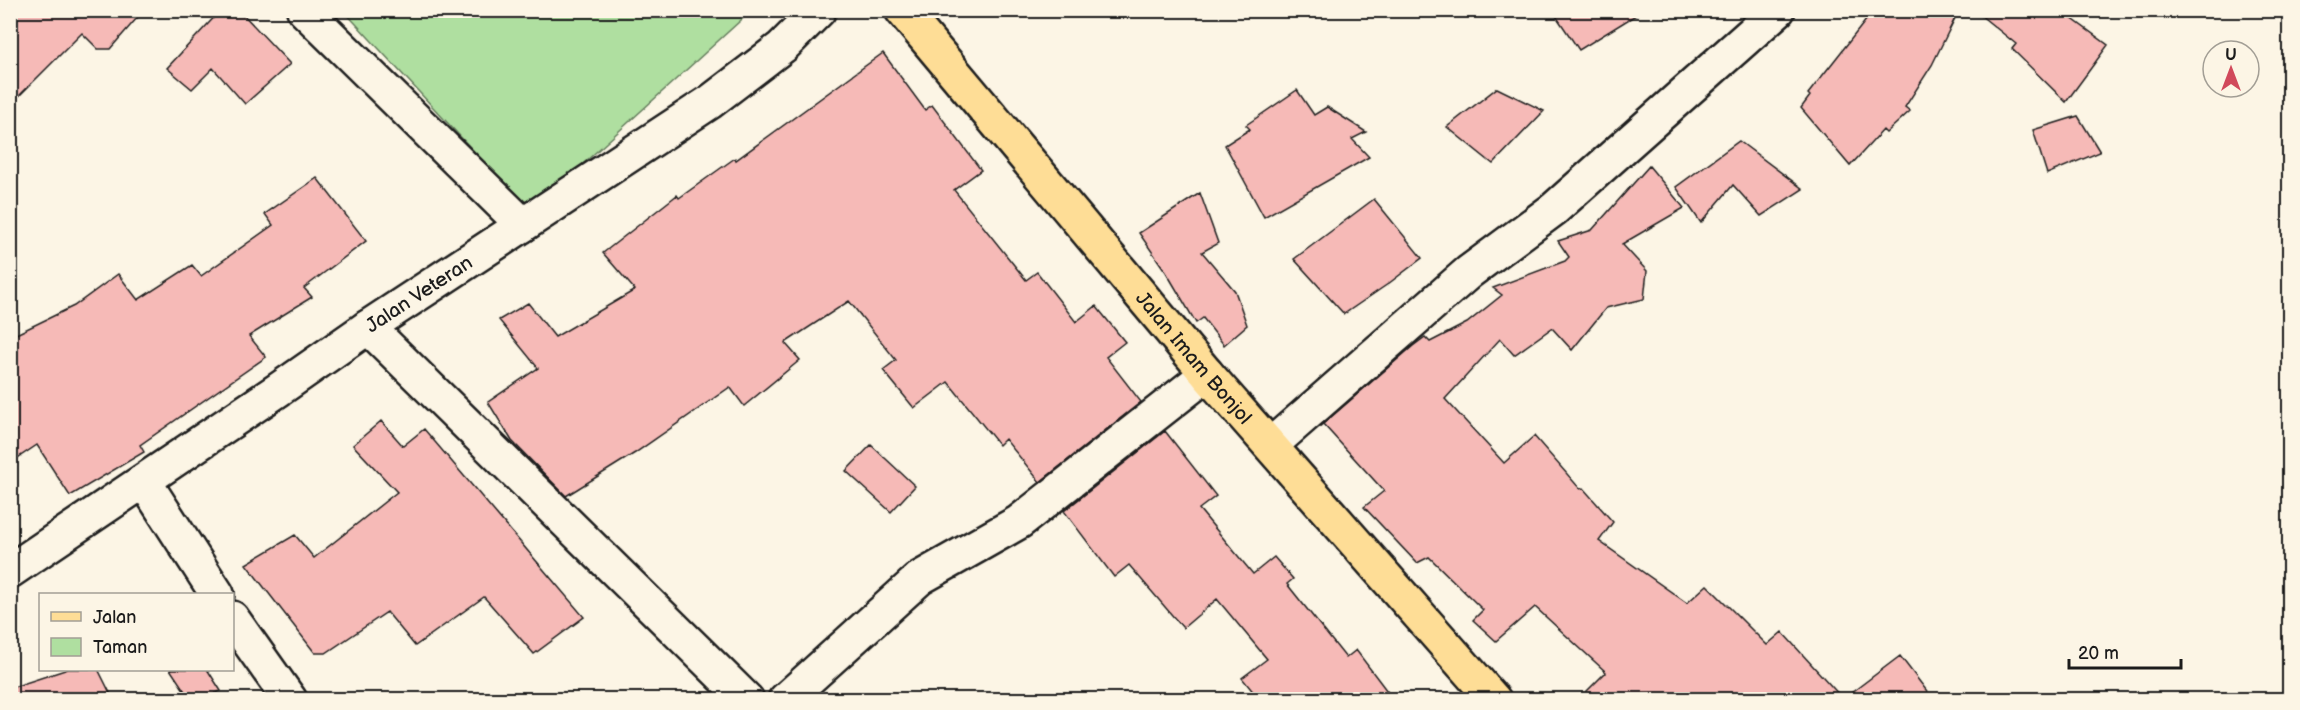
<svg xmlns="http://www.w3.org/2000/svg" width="2300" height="710" font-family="'Balsamiq Sans',sans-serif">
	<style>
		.green { fill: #afdfa0; stroke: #667e5e; stroke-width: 1.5 }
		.building { fill: #f6bab7; stroke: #1c1c1c; stroke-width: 1.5 }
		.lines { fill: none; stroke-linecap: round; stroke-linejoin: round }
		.minor-casing { stroke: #1c1c1c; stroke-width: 38 }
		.primary-casing { stroke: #1c1c1c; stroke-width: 38 }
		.minor { stroke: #fcf5e5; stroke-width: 33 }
		.primary { stroke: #fedd96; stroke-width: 33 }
		.labels { text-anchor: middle; stroke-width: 4.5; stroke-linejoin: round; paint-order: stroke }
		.street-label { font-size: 20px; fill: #1c1c1c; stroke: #fcf5e5 }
	</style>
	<rect width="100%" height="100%" fill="#fcf5e5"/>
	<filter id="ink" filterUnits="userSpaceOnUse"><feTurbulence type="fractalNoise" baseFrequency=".0167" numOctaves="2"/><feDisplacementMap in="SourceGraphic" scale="12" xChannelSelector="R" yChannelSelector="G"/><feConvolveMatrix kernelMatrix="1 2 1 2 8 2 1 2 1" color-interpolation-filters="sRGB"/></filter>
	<g filter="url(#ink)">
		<path class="green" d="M344 11H751L530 212Z"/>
		<path class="building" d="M10 10H144L110 49H98L82 33 10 105Z
			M221 10H239L290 64 245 104 213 68 192 89 167 68Z
			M1552 10H1644L1579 50Z
			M1874 10H1959L1932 65 1905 107 1910 111 1886 133 1883 130 1850 166 1801 108 1810 96 1808 94Z
			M1974 10H2060L2108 45 2066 102 2012 49 2016 44Z
			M883 53 925 110 932 105 981 170 954 190 1026 280 1037 272 1076 322 1096 306 1125 342 1106 357 1141 402 1040 482 1005 439 999 445 948 382 914 408 883 370 896 360 849 301 785 343 800 360 744 406 730 387 635 453 566 496 512 441 488 402 538 368 499 320 528 303 555 337 635 290 603 253 677 195 679 198 735 158 736 160Z
			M1497 88 1544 111 1493 164 1447 127Z
			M1297 90 1314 115 1327 107 1366 132 1352 139 1369 157 1264 217 1225 145 1250 129 1246 125Z
			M2078 116 2100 152 2047 174 2033 130Z
			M1739 141 1803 189 1761 216 1733 185 1701 223 1676 187Z
			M1649 166 1684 208 1622 244 1647 271 1644 299 1606 308 1572 350 1552 328 1514 355 1500 339 1445 399 1504 463 1534 436 1580 489 1583 488 1613 522 1599 541 1687 603 1707 585 1767 645 1782 632 1843 699 1900 656 1933 699H1579L1606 672 1535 607 1496 641 1473 620 1483 610 1429 557 1417 563 1364 507 1384 491 1323 424 1413 346 1425 337 1430 342 1467 323 1502 295 1493 288 1565 261 1569 257 1558 241 1592 230Z
			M317 178 366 241 304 288 312 297 249 336 266 357 140 445 144 452 70 496 37 445 10 463V337L74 306 118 274 138 300 192 265 201 276 273 225 265 214Z
			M1200 193 1218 243 1202 252 1235 291 1247 325 1224 345 1203 318 1196 323 1166 272 1139 233Z
			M1374 199 1422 258 1388 284 1344 314 1294 259Z
			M381 421 403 446 424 429 584 617 534 654 484 597 415 646 387 612 326 653H315L246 564 295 535 314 558 397 492 353 445Z
			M1165 431 1216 496 1199 509 1253 574 1274 557 1293 579 1287 584 1346 658 1356 650 1393 699H1259L1242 678 1267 659 1217 599 1183 628 1129 565 1114 577 1064 511Z
			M871 445 915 486 891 512 846 471Z
			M68 669H98L113 699H10V688Z
			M170 669H207L221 691 201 699H190Z"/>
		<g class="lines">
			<defs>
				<g id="minor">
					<path d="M304 10 523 225"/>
					<path d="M368 327 747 700"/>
					<path d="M1271 445 1469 272 1554 209 1778 10"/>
					<path d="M144 481 217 594"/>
					<path id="s1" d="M10 571 278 390 368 327 710 102 782 47 819 10"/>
					<path d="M232 618 290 700"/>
					<path d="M785 700 920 578 1019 522 1207 374"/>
				</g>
				<g id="primary">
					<path id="s2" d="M902 10 1207 374 1494 700"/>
				</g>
			</defs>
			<use href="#minor" class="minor-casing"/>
			<use href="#primary" class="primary-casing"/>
			<use href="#minor" class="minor"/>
			<use href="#primary" class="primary"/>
		</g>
	</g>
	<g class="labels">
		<g class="street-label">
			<text dy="7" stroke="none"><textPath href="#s1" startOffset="494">Jalan Veteran</textPath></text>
			<text dy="7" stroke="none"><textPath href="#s2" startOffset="454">Jalan Imam Bonjol</textPath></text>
		</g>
	</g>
	<rect width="2300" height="710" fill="none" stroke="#fcf5e5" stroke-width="36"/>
	<rect x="18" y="18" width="2264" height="674" fill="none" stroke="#1c1c1c" stroke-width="2" filter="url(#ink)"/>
	<rect x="39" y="593" width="195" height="78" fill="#fcf5e5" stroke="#a29e95" stroke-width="1.5"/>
	<rect x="51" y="612" width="30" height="9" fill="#fedd96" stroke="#a29e95" stroke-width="1.5"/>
	<text x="93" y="623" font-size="18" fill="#1c1c1c">Jalan</text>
	<rect x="51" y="638" width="30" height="18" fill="#afdfa0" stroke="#a29e95" stroke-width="1.5"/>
	<text x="93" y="653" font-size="18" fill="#1c1c1c">Taman</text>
	<g transform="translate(2231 69)"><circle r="28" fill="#fcf5e5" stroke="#a29e95" stroke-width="1.5"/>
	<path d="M0-4.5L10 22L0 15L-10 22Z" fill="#d1495b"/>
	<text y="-9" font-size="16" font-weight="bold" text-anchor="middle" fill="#1c1c1c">U</text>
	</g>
	<path d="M2069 659v9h112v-9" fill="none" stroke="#1c1c1c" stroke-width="3"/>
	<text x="2078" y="659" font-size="18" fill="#1c1c1c" stroke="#fcf5e5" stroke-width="4.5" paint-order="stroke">20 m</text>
</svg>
